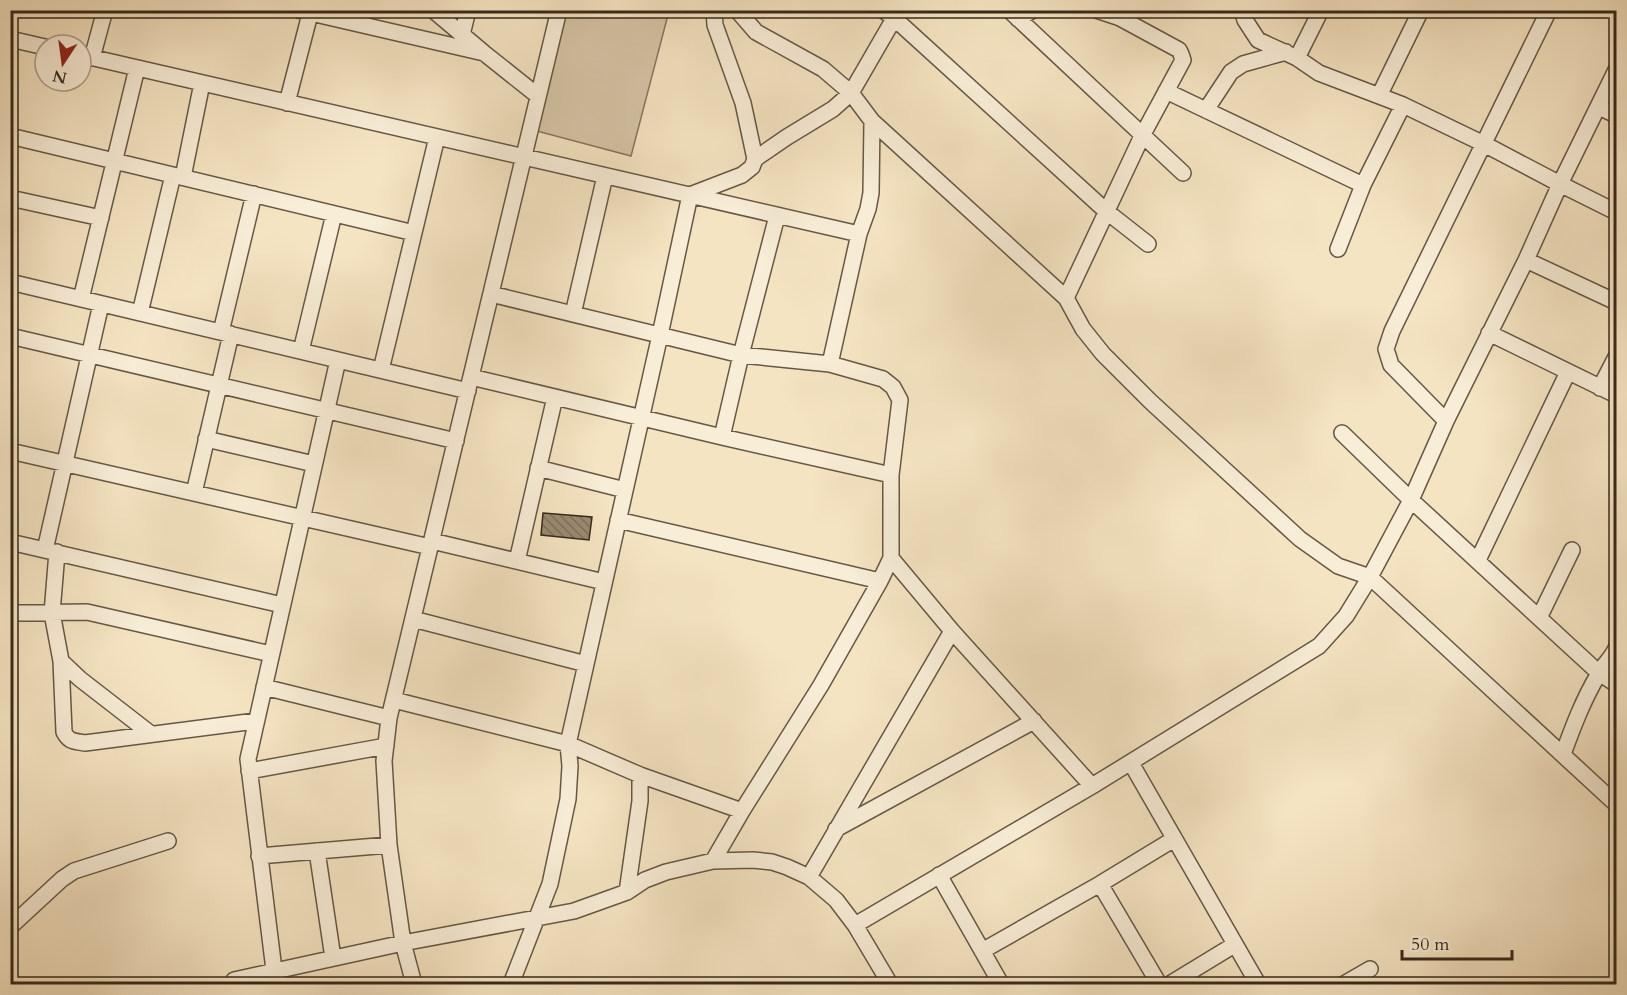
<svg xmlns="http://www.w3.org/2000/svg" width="1627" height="995" font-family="Cardo,serif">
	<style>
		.park { fill: #d5c4a6; stroke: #867660; stroke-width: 1.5 }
		.building { fill: url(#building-back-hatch); stroke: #37291b; stroke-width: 1.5 }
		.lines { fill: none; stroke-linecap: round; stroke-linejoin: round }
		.minor-casing { stroke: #665845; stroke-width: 18 }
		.minor { stroke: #f8edd7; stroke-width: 15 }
	</style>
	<defs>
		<pattern id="building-back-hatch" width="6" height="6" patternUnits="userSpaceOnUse" patternTransform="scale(1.5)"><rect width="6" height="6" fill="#9a8a72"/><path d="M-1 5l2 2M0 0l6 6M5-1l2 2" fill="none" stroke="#7e715d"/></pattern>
	</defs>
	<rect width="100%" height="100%" fill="#f5e4c2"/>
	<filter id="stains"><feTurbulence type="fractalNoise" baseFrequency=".00333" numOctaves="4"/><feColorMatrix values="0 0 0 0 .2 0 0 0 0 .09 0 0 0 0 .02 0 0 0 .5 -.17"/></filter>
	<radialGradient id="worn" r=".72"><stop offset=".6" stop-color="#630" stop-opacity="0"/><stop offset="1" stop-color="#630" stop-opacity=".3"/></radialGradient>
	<path class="park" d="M564 11H669L631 156 533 130Z"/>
	<path class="building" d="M543 513 592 517 589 540 541 535Z"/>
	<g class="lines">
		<defs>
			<path id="minor" d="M298 10 484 53
				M433 10 484 53 538 96
				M737 10 756 32 823 69 851 93 872 121 1066 298 1083 329 1103 354 1150 401 1300 539 1338 566 1370 577 1616 804
				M883 10 895 19 1106 211 1148 244
				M1009 10 1183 173
				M1242 10 1245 20 1258 40 1297 58 1319 73 1403 105 1484 144 1560 184 1616 212
				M1018 19 1033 10
				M462 35 468 10
				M10 39 45 47
				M81 55 859 234
				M92 58 105 10
				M1297 58 1321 10
				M1166 91 1363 185
				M1379 96 1421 10
				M287 103 311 10
				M1599 107 1616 115
				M1206 110 1231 72 1243 64 1286 52
				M10 136 414 233
				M755 159 787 137 833 109 851 93 899 10
				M183 177 202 83
				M10 198 101 218
				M1338 249 1363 185 1403 105
				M1526 260 1616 302
				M10 282 468 391
				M491 294 741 355 830 364 883 379 893 387 900 400 891 475V558L880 581 821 685 742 811 713 861
				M1066 298 1142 136 1183 60 1181 54 1179 50 1120 18 1096 10
				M81 299 137 68
				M140 313 173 175
				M573 314 605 176
				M221 332 254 194
				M1489 333 1616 395
				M10 336 456 441
				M301 351 334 214
				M830 364 859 234 868 209 871 193 872 121
				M381 370 437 137
				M471 377 722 437 891 475
				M1600 388 1616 357
				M1446 421 1391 365 1386 349 1392 331 1549 10
				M1342 433 1411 500 1599 673 1616 684
				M722 437 741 355 777 216
				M206 439 314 464
				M10 451 430 547
				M538 468 625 490
				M194 493 231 334
				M618 520 880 581
				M432 541 604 582
				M10 542 282 605
				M45 550 101 304
				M57 552 52 613 61 661 80 679 151 734
				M891 558 952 631 1092 786
				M1478 560 1568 372
				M517 561 555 397
				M10 613 87 612 271 654
				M1539 618 1572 550
				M413 619 586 664
				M61 661 64 732C69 742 74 741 85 743L256 721
				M264 687 389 718
				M394 700 568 744 640 775V801L627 892
				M1563 754C1573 727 1583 700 1598 675 1603 665 1612 658 1616 648
				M1131 763 1258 984
				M249 771 386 746
				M640 775 742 811
				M836 829 1034 721
				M317 851 333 958
				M259 856 389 845
				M939 875 1001 984
				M809 877 952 631
				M1100 884 1159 984
				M855 925 1092 786 1319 646 1346 616 1370 577 1411 500 1446 421 1526 260 1560 184 1616 70
				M10 927 62 879 74 871 168 841
				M982 951 1100 884 1174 839
				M274 970 248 759 338 360
				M234 980 403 943 574 911 627 892 645 880 666 872 713 861 753 860 772 862 787 867 809 877 836 900 855 925 890 984
				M414 984 403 943 389 845 384 761 389 718 559 10
				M511 984 550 884 568 799 570 766 568 744 660 335 690 195 742 175 752 167 755 159 743 103 715 25 714 10
				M1170 984 1234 945
				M1344 984 1370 969"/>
		</defs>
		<use href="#minor" class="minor-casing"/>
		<use href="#minor" class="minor"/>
	</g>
	<rect width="1627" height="995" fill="none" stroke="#f5e4c2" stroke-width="36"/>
	<rect x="12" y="12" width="1603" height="971" fill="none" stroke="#37291b" stroke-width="3"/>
	<rect x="18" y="18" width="1591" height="959" fill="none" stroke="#37291b" stroke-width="1.5"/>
	<g transform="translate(63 63) rotate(193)"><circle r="28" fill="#f8edd7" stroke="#ab9f8c" stroke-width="1.5"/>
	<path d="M0-4.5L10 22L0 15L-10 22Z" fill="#8f2418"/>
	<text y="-9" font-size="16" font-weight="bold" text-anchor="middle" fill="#37291b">N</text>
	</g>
	<path d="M1402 950v9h110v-9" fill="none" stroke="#37291b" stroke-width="3"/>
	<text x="1411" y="950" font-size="18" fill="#37291b" stroke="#f8edd7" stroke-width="4.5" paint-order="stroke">50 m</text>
	<rect width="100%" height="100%" filter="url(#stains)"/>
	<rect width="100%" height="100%" fill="url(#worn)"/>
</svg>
